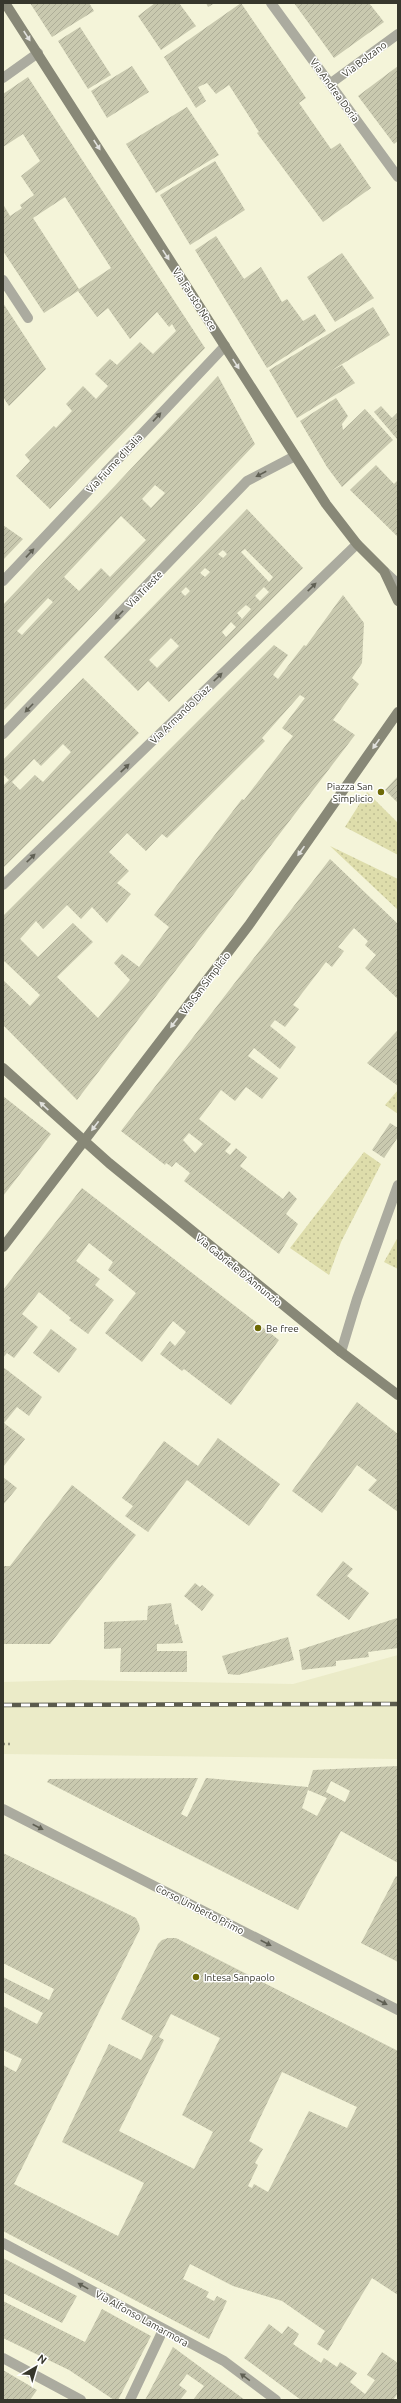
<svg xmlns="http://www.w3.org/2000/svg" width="401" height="2403" font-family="Ubuntu,sans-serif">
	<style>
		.built { fill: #ebebc8 }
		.grass { fill: url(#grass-dots) }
		.building { fill: url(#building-hatch); fill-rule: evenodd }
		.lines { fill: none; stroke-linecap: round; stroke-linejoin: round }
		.path { stroke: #969683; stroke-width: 2.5; stroke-dasharray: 2 3; stroke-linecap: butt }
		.lane { stroke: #abab9f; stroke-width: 10 }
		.street { stroke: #abab9f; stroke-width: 10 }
		.secondary { stroke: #887; stroke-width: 10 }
		.rail-casing { stroke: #5b5b4d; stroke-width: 4.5 }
		.rail { stroke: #fff; stroke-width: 3; stroke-dasharray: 9; stroke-linecap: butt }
		.oneway { fill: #e1e1dd }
		.oneway2 { fill: #606054 }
		.poi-dot { fill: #6e6a06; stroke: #fff; stroke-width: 1.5 }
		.labels { text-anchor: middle; stroke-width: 3; stroke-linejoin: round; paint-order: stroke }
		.street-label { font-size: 10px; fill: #37372c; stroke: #fff }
		.poi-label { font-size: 10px; fill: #37372c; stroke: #fff; text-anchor: start }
	</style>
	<defs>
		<pattern id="grass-dots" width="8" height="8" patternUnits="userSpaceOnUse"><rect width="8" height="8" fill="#deddab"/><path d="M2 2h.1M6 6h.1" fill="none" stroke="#bfbe93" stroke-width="1.8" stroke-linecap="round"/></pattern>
		<pattern id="building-hatch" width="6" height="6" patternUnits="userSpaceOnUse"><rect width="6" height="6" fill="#c9c9af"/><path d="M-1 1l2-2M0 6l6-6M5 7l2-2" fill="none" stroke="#adad97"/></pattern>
	</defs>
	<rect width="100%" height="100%" fill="#f4f4d9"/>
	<path class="built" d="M398 1655V1759L3 1754V1682L74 1680 293 1684Z"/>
	<path class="grass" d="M367 792 398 823V855L345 827Z
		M330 846 398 879V910Z
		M398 1090V1114L385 1105Z
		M364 1152 381 1164 341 1242 329 1275 290 1248Z
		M398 1237V1269L384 1262Z"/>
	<path class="building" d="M30 3H89L94 11 52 37Z
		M155 3H179L196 26 161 50 138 16Z
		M206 3H215L208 7Z
		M241 3 306 98 299 103 331 149 340 143 371 188 323 222 257 133 259 132 229 85 216 94 207 83 198 87 206 101 196 108 164 57Z
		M294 3H369L384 22 334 58Z
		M80 27 111 75 88 89 58 41Z
		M132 66 149 92 107 118 91 91Z
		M398 66V141L394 144 358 96Z
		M28 77 205 348 50 509 16 476 30 461 25 455 54 426 56 428 72 411 66 404 83 386 96 399 108 386 95 374 110 359 117 365 140 342 153 354 176 331 172 324 169 327 157 312 130 339 108 308 97 317 78 291 44 313 3 251V204L10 216 22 208 20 205 34 195 21 176 40 161 23 134 3 147V94ZM65 197 111 268 79 289 33 218Z
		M187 107 219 155 156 193 126 144Z
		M215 161 245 210 190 245 160 195Z
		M216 236 244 279 261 267 282 302 287 299 303 321 315 314 326 331 267 368 195 250Z
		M342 253 374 298 335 322 307 277Z
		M3 303 46 369 9 406 3 397Z
		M373 307 390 335 329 372 342 365 355 383 297 418 269 370Z
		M218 376 255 444 3 711V605ZM155 485 165 493 151 508 142 499ZM121 516 146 540 110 577 101 568 79 591 64 577ZM48 598 53 602 22 635 17 631Z
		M336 398 348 416 342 424 343 430 365 409 393 440 342 487 327 467 300 421Z
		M381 406 392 418 398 412 397 439 374 412Z
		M376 465 394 484 398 480V537L350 490Z
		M247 509 303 568 169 702 148 681 138 691 104 657ZM245 549 273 577 269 582 241 552ZM223 550 227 554 223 558 218 554ZM205 568 210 572 205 577 200 573ZM186 587 190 591 185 596 181 592ZM264 587 269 592 260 601 255 596ZM246 605 251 609 242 619 237 613ZM231 622 236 627 226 637 222 632ZM171 638 179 646 157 668 149 660Z
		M3 525 23 539 3 560Z
		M343 595 364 623 362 663 352 678 359 684 333 720 355 735 77 1100 3 1025V980L30 1006 40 995 3 960V916L274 645 288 655 273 675 278 679 304 645 306 646ZM300 695 305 698 282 728 293 736 244 800 242 799 154 915 169 927 139 967 122 954 114 963 130 980 98 1018 57 977 93 942 73 923 38 957 20 939 36 921 43 929 67 905 81 919 92 907 107 923 131 894 117 883 129 871 109 852 127 833 146 851 162 834 167 838 265 741 262 738Z
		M83 678 139 733 3 868V786L9 780 3 774V760ZM63 744 71 752 43 782 35 775 20 790 12 782 34 759 41 766Z
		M398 776V803L385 790Z
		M330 859 398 924V999L365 968 376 955 365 945 368 941 354 928 338 947 344 951 332 967 326 962 293 1005 299 1009 285 1027 275 1020 270 1026 296 1047 280 1069 254 1048 248 1056 278 1078 262 1099 246 1087 235 1101 221 1090 199 1119 231 1144 225 1151 230 1155 236 1148 247 1157 240 1166 283 1199 289 1191 297 1199 286 1214 298 1224 279 1254 184 1181 190 1173 176 1162 172 1167 166 1163 165 1165 121 1131ZM189 1133 203 1144 195 1153 183 1140Z
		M398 1030V1086L367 1063Z
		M3 1096 51 1134 3 1196Z
		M390 1123 398 1128V1137L384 1158 372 1150Z
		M82 1188 279 1340 231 1405 184 1369 182 1371 160 1354 170 1341 175 1346 186 1332 173 1321 142 1362 105 1333 136 1293 108 1270 113 1262 89 1243 76 1261 100 1279 95 1285 114 1300 88 1334 69 1320 71 1318 39 1292 22 1314 38 1327 14 1358 7 1353 3 1358V1290Z
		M51 1329 77 1349 59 1373 33 1353Z
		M3 1367 42 1397 29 1416 17 1407 4 1423 25 1439 3 1467Z
		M357 1402 398 1434V1512L368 1490 377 1480 357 1465 322 1513 292 1491Z
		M218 1438 280 1484 249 1526 187 1480 148 1532 125 1516 133 1506 122 1498 164 1441 198 1466Z
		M3 1477 17 1488 3 1505Z
		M72 1485 136 1535 50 1644H3V1566H10Z
		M343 1561 353 1569 347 1576 369 1593 349 1620 316 1595Z
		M195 1583 200 1587 202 1585 214 1595 202 1611 184 1596Z
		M171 1603 175 1625 178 1624 183 1643 157 1644V1651H187V1672H120L121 1648 104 1649V1622L147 1620 148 1606Z
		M397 1618 398 1648 368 1652 369 1657 336 1661V1666L302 1670 299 1650Z
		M288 1637 294 1660 238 1675 228 1674 222 1656Z
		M398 1766V1863L341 1831 298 1910 47 1782 49 1779 198 1778 181 1814 187 1817 206 1778 308 1787 313 1770ZM331 1781 350 1791 345 1802 326 1792ZM308 1790 327 1798 317 1816 302 1808Z
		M3 1853 136 1918 139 1924 140 1929 14 2184 118 2236 144 2183 62 2142 109 2044 141 2060 153 2036 121 2019 158 1944 162 1940 168 1938H176L398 2051V2295L372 2278 328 2351 317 2344 325 2331 282 2301 233 2286 190 2264 183 2279 209 2292 206 2297 214 2301 217 2296 227 2301 209 2339 3 2231V2065L16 2072 22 2059 3 2050V2006L37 2024 43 2013 3 1992V1977L49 2000 54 1989 3 1963ZM171 2014 220 2038 182 2115 213 2132 194 2169 119 2131 164 2040 159 2037ZM282 2072 357 2107 347 2128 309 2111 268 2192 254 2184 252 2188 248 2186 258 2165 255 2163 263 2149 249 2141Z
		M396 1876 398 1877V1962L361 1943Z
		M3 2258 77 2296 62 2323 3 2293Z
		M3 2301 85 2342 102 2309 151 2336 118 2400H114L69 2370 3 2338Z
		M269 2324 282 2334 288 2326 299 2334 293 2344 321 2363 324 2358 337 2367 340 2362 357 2373 350 2382 365 2394 375 2380 367 2375 382 2352 398 2363V2393L393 2400H301L244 2358Z
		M173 2347 245 2400H193L204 2386 187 2374 179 2385 187 2391 180 2400H145Z
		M3 2370 37 2390 30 2400H3Z"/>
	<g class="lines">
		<path class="path" d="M3 1744H11"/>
		<path class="lane" d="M341 1352 357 1299 398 1185"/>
		<path class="street" d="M271 3 398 177
			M3 78 38 53
			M331 83 398 34
			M3 280 28 318
			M385 572 398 584
			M3 581 225 346
			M3 734 247 481 295 456
			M3 885 357 544
			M3 1809 398 2010
			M3 2243 224 2361 276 2400
			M3 2358 81 2400
			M130 2400 163 2330"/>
		<path class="secondary" d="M5 3 326 504 357 544 384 571 398 601
			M3 1068 109 1163 341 1352 398 1395
			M3 1247 249 925 398 712"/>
		<defs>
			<path id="rail" d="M3 1705 398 1704"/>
		</defs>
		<use href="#rail" class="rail-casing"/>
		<use href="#rail" class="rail"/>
	</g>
	<defs><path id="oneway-solid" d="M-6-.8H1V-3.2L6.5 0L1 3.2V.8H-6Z"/></defs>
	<g class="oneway">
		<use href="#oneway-solid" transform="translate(27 36) rotate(57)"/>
		<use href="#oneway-solid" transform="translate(97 145) rotate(57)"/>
		<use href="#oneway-solid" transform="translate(166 255) rotate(57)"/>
		<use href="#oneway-solid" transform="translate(236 364) rotate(57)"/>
		<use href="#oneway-solid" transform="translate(376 744) rotate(125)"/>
		<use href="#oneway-solid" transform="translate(301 851) rotate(125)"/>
		<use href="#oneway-solid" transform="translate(174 1023) rotate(127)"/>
		<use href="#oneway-solid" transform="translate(44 1106) rotate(-137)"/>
		<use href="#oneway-solid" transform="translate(95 1126) rotate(127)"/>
	</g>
	<g class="oneway2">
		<use href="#oneway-solid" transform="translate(157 417) rotate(-47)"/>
		<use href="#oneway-solid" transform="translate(261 474) rotate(152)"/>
		<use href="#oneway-solid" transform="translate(30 553) rotate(-47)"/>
		<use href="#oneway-solid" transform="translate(312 587) rotate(-44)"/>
		<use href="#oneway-solid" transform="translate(119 615) rotate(134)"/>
		<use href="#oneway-solid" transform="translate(218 677) rotate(-44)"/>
		<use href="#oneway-solid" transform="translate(29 708) rotate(134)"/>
		<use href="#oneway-solid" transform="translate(125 768) rotate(-44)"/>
		<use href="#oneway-solid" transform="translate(31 858) rotate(-44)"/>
		<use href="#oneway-solid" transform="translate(38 1827) rotate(27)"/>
		<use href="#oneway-solid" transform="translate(266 1943) rotate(27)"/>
		<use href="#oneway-solid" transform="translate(382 2002) rotate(27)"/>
		<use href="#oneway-solid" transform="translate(83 2286) rotate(-151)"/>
		<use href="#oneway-solid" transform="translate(245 2377) rotate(-144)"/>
	</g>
	<g class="poi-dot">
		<circle cx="381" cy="792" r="4"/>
		<circle cx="258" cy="1328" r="4"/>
		<circle cx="196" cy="1977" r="4"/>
	</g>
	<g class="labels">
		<g class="street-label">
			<text transform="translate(364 59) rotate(-37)" y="4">Via Bolzano</text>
			<text transform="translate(335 90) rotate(54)" y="4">Via Andrea Doria</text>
			<text transform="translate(195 299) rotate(57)" y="4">Via Fausto Noce</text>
			<text transform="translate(114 463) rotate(-47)" y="4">Via Fiume d'Italia</text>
			<text transform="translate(144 589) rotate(-46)" y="4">Via Trieste</text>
			<text transform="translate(180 714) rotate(-44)" y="4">Via Armando Diaz</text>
			<text transform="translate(205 983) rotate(-53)" y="4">Via San Simplicio</text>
			<text transform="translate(239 1270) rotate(39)" y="4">Via Gabriele D'Annunzio</text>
			<text transform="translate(200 1909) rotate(27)" y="4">Corso Umberto Primo</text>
			<text transform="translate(142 2318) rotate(29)" y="4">Via Alfonso Lamarmora</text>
		</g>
		<g class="poi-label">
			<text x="373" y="790" text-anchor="end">Piazza San<tspan x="373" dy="12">Simplicio</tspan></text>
			<text x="266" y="1332">Be free</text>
			<text x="204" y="1981">Intesa Sanpaolo</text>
		</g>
	</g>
	<rect width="401" height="2403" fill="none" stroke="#37372c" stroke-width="8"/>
	<g transform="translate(36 2367) rotate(38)" stroke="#ffffff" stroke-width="3" paint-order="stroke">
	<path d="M0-3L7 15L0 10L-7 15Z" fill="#37372c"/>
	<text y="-6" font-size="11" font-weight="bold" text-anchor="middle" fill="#37372c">N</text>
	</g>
</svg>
